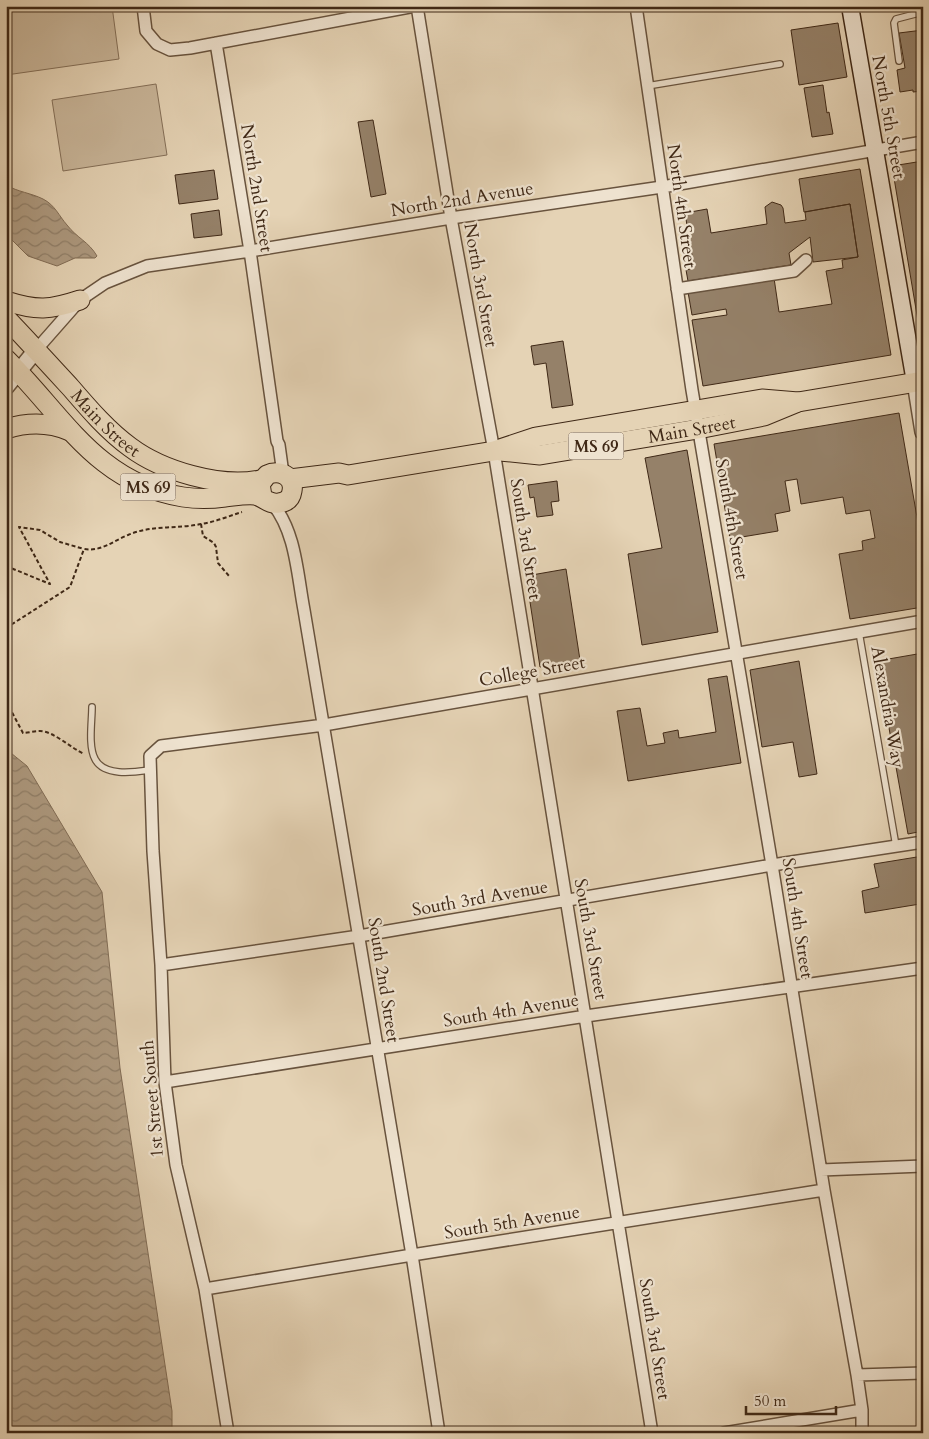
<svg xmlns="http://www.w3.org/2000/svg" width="929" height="1439" font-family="Cardo,serif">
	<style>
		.pitch { fill: #c9b69a; stroke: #846f58 }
		.water { fill: url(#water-waves); stroke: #816c55 }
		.building { fill: #958169; stroke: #3f2816 }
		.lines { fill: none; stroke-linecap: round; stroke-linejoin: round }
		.service-casing { stroke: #68533e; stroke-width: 8 }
		.minor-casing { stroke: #68533e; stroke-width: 14 }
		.tertiary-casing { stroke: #68533e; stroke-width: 18 }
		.secondary-casing { stroke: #3f2816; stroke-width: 19 }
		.primary-casing { stroke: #3f2816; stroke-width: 21 }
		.path { stroke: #3f2816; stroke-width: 2; stroke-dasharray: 4 2.5; stroke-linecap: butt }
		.service { stroke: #eee2cf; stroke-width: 5.5 }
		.minor { stroke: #eee2cf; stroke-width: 11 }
		.tertiary { stroke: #eee2cf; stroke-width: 15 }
		.secondary { stroke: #eee2cf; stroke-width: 16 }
		.primary { stroke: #e5d3b5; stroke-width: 19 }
		.labels { text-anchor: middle; stroke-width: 4.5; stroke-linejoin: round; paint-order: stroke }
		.shield { fill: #eee2cf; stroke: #74604e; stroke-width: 1 }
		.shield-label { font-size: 16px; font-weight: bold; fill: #3f2816 }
		.street-label { font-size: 18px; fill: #3f2816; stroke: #eee2cf }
	</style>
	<defs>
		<pattern id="water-waves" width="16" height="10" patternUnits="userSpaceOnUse" patternTransform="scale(1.25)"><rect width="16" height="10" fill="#ad997f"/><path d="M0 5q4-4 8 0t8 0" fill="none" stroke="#8e7d67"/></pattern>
	</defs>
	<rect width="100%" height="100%" fill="#e5d3b5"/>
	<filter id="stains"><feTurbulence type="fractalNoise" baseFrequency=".004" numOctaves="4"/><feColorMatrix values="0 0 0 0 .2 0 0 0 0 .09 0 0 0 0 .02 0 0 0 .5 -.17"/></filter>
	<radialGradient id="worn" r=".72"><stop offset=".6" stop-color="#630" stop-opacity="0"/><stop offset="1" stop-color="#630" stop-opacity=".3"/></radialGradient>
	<path class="pitch" d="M6 6H112L119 59 6 75Z
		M156 84 167 155 63 171 52 100Z"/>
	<path class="water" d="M6 185C18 192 31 193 43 199 55 205 59 216 67 225 77 238 89 242 97 256L95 258H75L57 266 28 256 6 234Z
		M6 749 27 766 102 892 120 1068 172 1411V1433H11L6 1364Z"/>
	<path class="building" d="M838 23 847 77 799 85 791 30Z
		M923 30V91L913 92V90L900 92 897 70 905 68 899 33Z
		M823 85 827 113 829 112 833 134 812 137 804 88Z
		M373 120 386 194 371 197 358 122Z
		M923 161V340L921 339 892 166Z
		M860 169 891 355 703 386 692 320 727 315 726 309 692 315 688 292 774 278 779 312 832 304 826 271 843 268 842 260 858 257 850 204 804 212 799 179Z
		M214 170 218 199 179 204 175 175Z
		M772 202 781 205 783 208 785 223 806 220 805 212 850 204 858 257 813 262 810 237 789 253 791 265 688 281 686 270 694 268 685 213 707 209 711 233 767 224 765 207Z
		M219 210 222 235 194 238 191 214Z
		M563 341 573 405 552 408 546 363 534 365 531 346Z
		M899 413 923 552V607L850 619 839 554 863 550 862 541 875 538 870 510 846 514 843 497 801 504 797 479 785 481 790 511 775 514 778 531 730 539 714 444Z
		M687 450 718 632 642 645 628 554 662 548 645 458Z
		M557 481 559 501 551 502 553 515 537 517 534 497 530 498 528 485Z
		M566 569 580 660 540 667 526 576Z
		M923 653V831L908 834 877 661Z
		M799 661 817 774 799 777 793 742 762 747 750 670Z
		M727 676 741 763 628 781 617 711 640 708 647 746 665 743 663 733 678 730 679 738 716 732 708 679Z
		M923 856V917L920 904 865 913 862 891 879 887 874 864Z"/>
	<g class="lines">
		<defs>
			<path id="service" d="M899 61 894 23 896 19 923 12
				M647 86 780 64
				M859 632 896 846
				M92 707C92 722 88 746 95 759 104 777 135 772 150 770"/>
			<path id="minor" d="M143 6 146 31 157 44 170 50 190 48 415 6
				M417 6 451 218 494 451 652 1433
				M636 6 692 390 772 865 824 1190 857 1375 862 1410V1433
				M216 43 250 251 277 441 279 445 283 474
				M677 289 794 271 806 260
				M36 350 80 300 105 283 147 266 250 251 451 218 662 187 923 142
				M272 503C296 532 297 573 304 610L412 1255 439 1433
				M161 965 359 936 772 865 923 842
				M165 1082 586 1016 923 968
				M821 1170 923 1166
				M205 1289 412 1255 824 1190
				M857 1375 923 1373
				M228 1433 205 1289 176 1165 165 1082 161 965 153 851 150 756 161 746 324 725 923 621
				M724 1433 862 1410"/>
			<path id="tertiary" d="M915 382 923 432
				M6 387 36 350"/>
			<path id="secondary" d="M850 6 915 382"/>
			<g id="primary">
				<path d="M6 301C37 311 50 310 80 300"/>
				<path id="s1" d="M6 318C28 341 49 364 71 388 89 409 108 431 130 447 162 471 220 488 260 480"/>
				<path d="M6 359C63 415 96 483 183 497 197 499 210 499 225 497 235 496 245 494 255 495 264 497 269 505 279 503 287 502 291 498 292 491 295 476 279 469 267 475L260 484 262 496"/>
				<path d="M6 429C28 422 49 422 70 431"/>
				<path id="s2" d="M500 451 540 455 698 429 764 416 798 402 923 381"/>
				<path d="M290 479 339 473 348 475 494 451 536 437 762 399 798 402"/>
			</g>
		</defs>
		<use href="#service" class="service-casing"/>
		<use href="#minor" class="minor-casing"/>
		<use href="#tertiary" class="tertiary-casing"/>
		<use href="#secondary" class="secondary-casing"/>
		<use href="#primary" class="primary-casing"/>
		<path class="path" d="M201 524 203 536 214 543 216 547 218 563 229 576
			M6 566 50 584 19 527 40 530 60 542 84 549
			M6 628 70 587 84 549C101 552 113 541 128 535 150 525 178 529 201 524 215 522 229 516 242 512
			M6 701 23 733C28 733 34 731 40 731 53 731 71 748 84 754"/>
		<use href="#service" class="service"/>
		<use href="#minor" class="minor"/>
		<use href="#tertiary" class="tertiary"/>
		<use href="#secondary" class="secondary"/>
		<use href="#primary" class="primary"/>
	</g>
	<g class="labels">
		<g class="shield">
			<rect x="568.5" y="432.5" width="55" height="27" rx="4"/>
			<rect x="120.5" y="473.5" width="55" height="27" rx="4"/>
		</g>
		<g class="shield-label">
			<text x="596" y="452">MS 69</text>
			<text x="148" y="493">MS 69</text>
		</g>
		<g class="street-label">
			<text transform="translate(889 117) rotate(80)" y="6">North 5th Street</text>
			<text transform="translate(257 188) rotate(81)" y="6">North 2nd Street</text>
			<text transform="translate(462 199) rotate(-9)" y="6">North 2nd Avenue</text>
			<text transform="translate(682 206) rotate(82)" y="6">North 4th Street</text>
			<text transform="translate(481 285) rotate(80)" y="6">North 3rd Street</text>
			<text dy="6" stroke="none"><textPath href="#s1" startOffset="145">Main Street</textPath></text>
			<text dy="6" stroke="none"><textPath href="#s2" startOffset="194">Main Street</textPath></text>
			<text transform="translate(732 519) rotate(80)" y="6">South 4th Street</text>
			<text transform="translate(526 539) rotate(81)" y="6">South 3rd Street</text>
			<text transform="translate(532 671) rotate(-10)" y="6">College Street</text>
			<text transform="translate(888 707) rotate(80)" y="6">Alexandria Way</text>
			<text transform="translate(480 898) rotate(-10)" y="6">South 3rd Avenue</text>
			<text transform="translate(798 918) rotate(81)" y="6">South 4th Street</text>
			<text transform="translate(591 939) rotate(80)" y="6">South 3rd Street</text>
			<text transform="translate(384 980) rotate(81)" y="6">South 2nd Street</text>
			<text transform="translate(511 1010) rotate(-9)" y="6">South 4th Avenue</text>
			<text transform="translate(152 1099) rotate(-95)" y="6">1st Street South</text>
			<text transform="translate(512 1222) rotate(-9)" y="6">South 5th Avenue</text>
			<text transform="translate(655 1339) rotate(81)" y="6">South 3rd Street</text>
		</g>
	</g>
	<rect width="929" height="1439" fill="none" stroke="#e5d3b5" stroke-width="25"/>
	<rect x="8" y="8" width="914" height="1424" fill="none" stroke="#3f2816" stroke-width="2.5"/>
	<rect x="12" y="12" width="904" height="1414" fill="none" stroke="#3f2816"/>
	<path d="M746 1406v8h90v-8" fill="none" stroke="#3f2816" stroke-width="2.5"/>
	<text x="754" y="1406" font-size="15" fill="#3f2816" stroke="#eee2cf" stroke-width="4" paint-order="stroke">50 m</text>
	<rect width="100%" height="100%" filter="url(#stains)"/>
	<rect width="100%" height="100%" fill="url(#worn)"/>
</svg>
